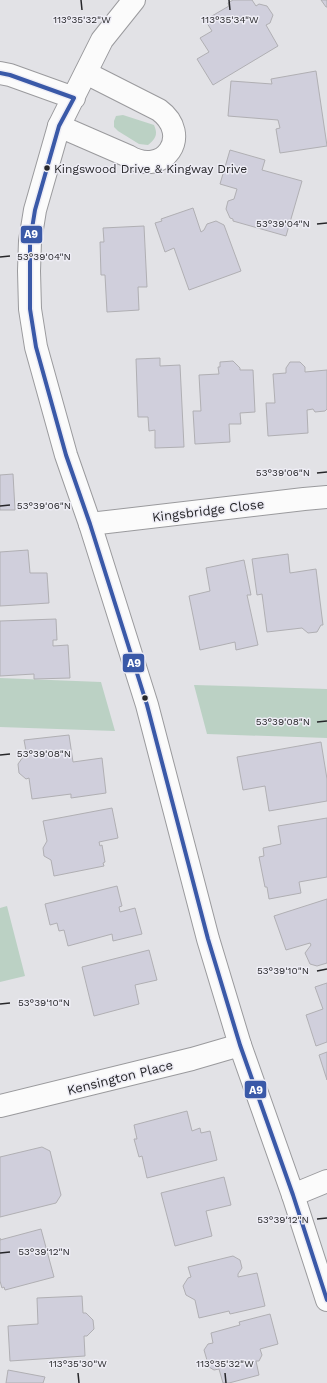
<svg xmlns="http://www.w3.org/2000/svg" width="327" height="1383" font-family="'Work Sans',sans-serif">
	<style>
		.green { fill: #bbd1c4 }
		.building { fill: #d0cfdc; stroke: #b0afb3 }
		.lines { fill: none; stroke-linecap: round; stroke-linejoin: round }
		.minor-casing { stroke: #9a9a9d; stroke-width: 24 }
		.tertiary-casing { stroke: #9a9a9d; stroke-width: 24 }
		.minor { stroke: #fbfbfb; stroke-width: 22 }
		.tertiary { stroke: #fbfbfb; stroke-width: 22 }
		.bus-1-casing { stroke: #eeedf5; stroke-width: 7 }
		.bus-1 { stroke: #3a59a8; stroke-width: 4 }
		.ticks { fill: none; stroke: #27272a; stroke-width: 1.5 }
		.bus-dot { fill: #27272a; stroke: #eeedf5; stroke-width: 1.5 }
		.labels { text-anchor: middle; stroke-width: 3; stroke-linejoin: round; paint-order: stroke }
		.bus-label { font-size: 12px; fill: #27272a; stroke: #eeedf5; text-anchor: start }
		.street-label { font-size: 13px; fill: #27272a; stroke: #eeedf5 }
		.ticks-label { font-size: 10px; text-anchor: middle; fill: #27272a; stroke: #eeedf5; stroke-width: 3; stroke-linejoin: round; paint-order: stroke }
		.line-badge { stroke: #eeedf5; stroke-width: 1.5 }
		.badge-label { font-size: 11px; text-anchor: middle; font-weight: bold; fill: #fff }
	</style>
	<rect width="100%" height="100%" fill="#e2e2e6"/>
	<path class="green" d="M123 115 154 125C158 134 156 139 148 145L139 144 118 131 114 127V121L116 116Z
		M0 678 101 682 115 731 0 727Z
		M194 685 327 689V738L207 734Z
		M7 906 25 976 0 982V908Z"/>
	<path class="building" d="M233 0H252L256 6 259 4 267 6 273 15 270 23 266 25 278 46 213 85 197 59 209 52 200 38 212 31 205 20 229 6 228 3Z
		M321 0H327V7H326Z
		M316 71 327 146 280 153 276 129 280 128 278 120 228 116 231 81 272 84 271 79Z
		M230 150 265 160 262 170 302 181 286 236 233 221V219L230 218 226 209 228 201 234 199 237 189 220 184Z
		M193 208 201 232 204 230 207 224 216 221 224 225 241 271 189 290 174 248 165 252 155 223 162 221 161 219Z
		M144 226 147 287H138L139 310 107 312 105 275H101L100 242H104L103 228Z
		M160 358V366L180 365 184 447 155 448V430L149 431 148 417H138L136 359Z
		M233 361 240 368V370H253L255 412 240 413 241 424H229L230 442 195 444 193 411H201L199 375 219 374 218 367H220V362Z
		M290 362H300L305 367V372L327 370V409L325 411 315 412 313 409 307 410 308 433 268 436 266 403H275L273 374 286 373V368Z
		M13 474 15 510H0V475Z
		M28 550 30 573H47L49 603 0 606V552Z
		M288 554 290 573 316 569 323 625H321L317 632 308 633 302 628 267 632 262 594 257 595 252 559Z
		M244 560 251 595H247L258 645 236 650 235 642 200 650 189 596 210 591 206 568Z
		M56 619 57 640H53V646L68 645 70 678 34 679V674L0 676V621Z
		M69 735 73 762 102 758 106 793 71 798V794L32 799 29 778 26 779 19 773 18 764 23 757 27 756 24 740Z
		M321 742 327 779V801L269 811 265 786 243 790 237 757Z
		M112 808 118 838 99 842 100 846 102 845 105 862 103 863 104 866 54 876 51 860 44 856 43 848 47 841 43 821Z
		M327 818V877L299 882 301 893 269 899 267 887H265L259 857 264 856 263 848 281 844 278 826Z
		M117 886 122 906 119 907 120 912 135 908 142 934 113 941 112 934 68 946 64 930 59 931 57 923 50 925 45 904Z
		M327 899V963L317 966 310 964 305 953 311 945 310 943 286 950 274 916Z
		M149 950 157 980 135 985 139 1004 94 1016 82 967Z
		M327 983V1042L316 1046 306 1015 323 1009 315 987Z
		M327 1052V1080L319 1055Z
		M187 1111 192 1131 200 1128 201 1133 210 1131 217 1160 147 1178 142 1156 139 1157 134 1139H137L134 1125Z
		M42 1147 50 1151 61 1195 56 1203 0 1217V1157Z
		M224 1177 231 1205 206 1211 212 1236 175 1246 161 1193Z
		M41 1229 54 1277 5 1290 4 1287 2 1288 0 1281V1238V1240Z
		M233 1256 240 1260 242 1268 238 1274V1277L257 1273 265 1306 230 1314 229 1311 199 1318 195 1300 186 1295 183 1286 188 1278 191 1277 188 1267Z
		M82 1296 83 1313H86L93 1320 94 1329 87 1336H84L85 1356 10 1361 8 1326 38 1324 37 1298Z
		M270 1314 278 1344 260 1349 262 1355 259 1361H256L259 1375 229 1383H223L219 1369 214 1370 209 1367 204 1350 208 1344 213 1343 211 1333 240 1325 239 1322Z
		M8 1370 45 1377 43 1383H6Z"/>
	<g class="lines">
		<defs>
			<path id="minor" d="M59 126 128 156C164 178 193 135 159 110L86 73
				M90 524 304 499 327 497
				M0 1106 192 1059 240 1045
				M293 1195 327 1181"/>
			<path id="tertiary" d="M134 0 102 40 59 126 35 210 30 241 29 271 30 309 36 347 66 455 90 524 147 705 208 939 240 1045 293 1195 327 1300
				M0 73 10 75 74 98"/>
		</defs>
		<use href="#minor" class="minor-casing"/>
		<use href="#tertiary" class="tertiary-casing"/>
		<use href="#minor" class="minor"/>
		<use href="#tertiary" class="tertiary"/>
		<defs>
			<path id="bus-1" d="M0 73 10 75 74 98 59 126 35 210 30 241V309L36 347 66 455 90 524 147 705 208 939 240 1045 293 1195 327 1300"/>
		</defs>
		<use href="#bus-1" class="bus-1-casing"/>
		<use href="#bus-1" class="bus-1"/>
	</g>
	<path class="ticks" d="M81 0 82 10M229 0 230 10M317 224 327 223M0 257 10 256M317 473 327 472M0 506 10 505M317 722 327 721M0 755 10 754M317 971 327 969M0 1004 10 1003M317 1219 327 1218M0 1253 10 1252M78 1373 79 1383M225 1373 226 1383"/>
	<g class="bus-dot">
		<circle cx="47" cy="168" r="3.5"/>
		<circle cx="145" cy="698" r="3.5"/>
	</g>
	<g class="labels">
		<g class="bus-label">
			<text x="54" y="173">Kingswood Drive &amp; Kingway Drive</text>
		</g>
		<g class="street-label">
			<text transform="translate(208 510) rotate(-7)" y="5">Kingsbridge Close</text>
			<text transform="translate(120 1077) rotate(-14)" y="5">Kensington Place</text>
		</g>
	</g>
	<g class="ticks-label">
		<text x="82" y="23">113°35'32"W</text>
		<text x="230" y="23">113°35'34"W</text>
		<text x="283" y="227">53°39'04"N</text>
		<text x="44" y="260">53°39'04"N</text>
		<text x="283" y="476">53°39'06"N</text>
		<text x="44" y="509">53°39'06"N</text>
		<text x="283" y="725">53°39'08"N</text>
		<text x="44" y="757">53°39'08"N</text>
		<text x="283" y="974">53°39'10"N</text>
		<text x="44" y="1006">53°39'10"N</text>
		<text x="283" y="1223">53°39'12"N</text>
		<text x="44" y="1255">53°39'12"N</text>
		<text x="78" y="1367">113°35'30"W</text>
		<text x="225" y="1367">113°35'32"W</text>
	</g>
	<g class="line-badge">
		<rect x="20" y="225" width="23" height="19" rx="4" fill="#3a59a8"/>
		<rect x="122" y="653" width="23" height="20" rx="4" fill="#3a59a8"/>
		<rect x="244" y="1080" width="23" height="19" rx="4" fill="#3a59a8"/>
	</g>
	<g class="badge-label">
		<text x="31" y="238">A9</text>
		<text x="134" y="667">A9</text>
		<text x="256" y="1094">A9</text>
	</g>
</svg>
